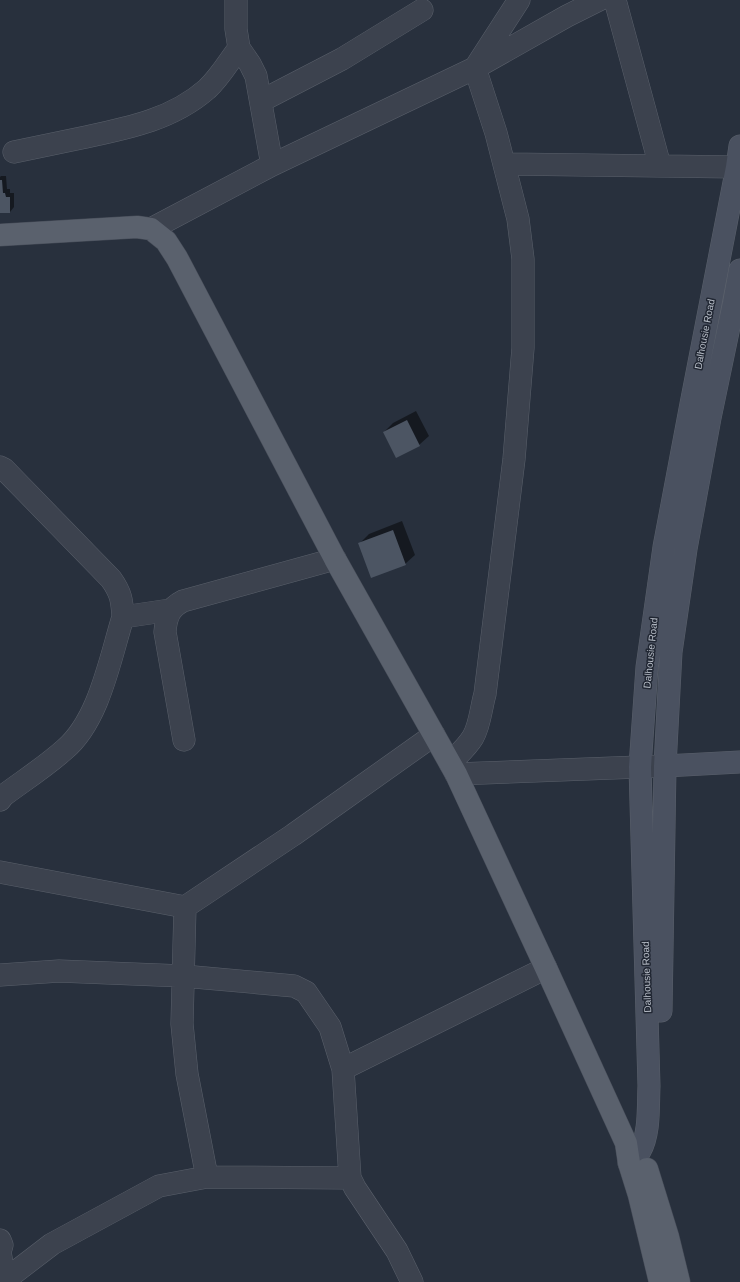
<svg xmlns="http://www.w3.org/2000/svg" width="740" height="1282" font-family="Arial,sans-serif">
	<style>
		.shadow { fill: #0007 }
		.building { fill: #4c5563 }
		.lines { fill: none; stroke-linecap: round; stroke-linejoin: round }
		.street-casing { stroke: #5a606b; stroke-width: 23 }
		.secondary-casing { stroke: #5a606b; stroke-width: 23 }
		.primary-casing { stroke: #454b57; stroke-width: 23 }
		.street { stroke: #3c424e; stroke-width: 22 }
		.secondary { stroke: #4a5160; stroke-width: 22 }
		.primary { stroke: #5a616d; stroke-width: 22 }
		.labels { text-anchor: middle; stroke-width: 3; stroke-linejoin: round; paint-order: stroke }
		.street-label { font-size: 10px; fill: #b8bec8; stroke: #212733 }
	</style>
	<rect width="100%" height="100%" fill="#28303d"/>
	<path class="shadow" d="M1 176H6L7 189H10V193H14V207L10 212H0V177Z
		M416 411 429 436 419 445 384 432 393 423Z
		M402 521 415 555 405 564 359 544 369 534Z"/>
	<path class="building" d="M0 180H2L3 193H5L6 197H10V213H0Z
		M407 420 420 446 396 458 383 432Z
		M393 530 406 565 371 578 358 543Z"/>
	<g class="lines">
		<defs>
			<path id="street" d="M236 0V29L239 48 250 64 256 76 272 165
				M615 0 660 166
				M261 101 342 59 422 10
				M14 152C38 147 62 142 86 137 129 128 173 119 207 89 220 77 229 61 239 48
				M504 164 737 167
				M151 229 272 165 475 68 567 16 599 0
				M0 467 4 469 111 579C121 593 122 600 123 617 110 659 99 721 64 750 45 767 23 781 3 796L0 800
				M123 617 170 610
				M184 740 165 632C166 618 169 608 183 601L335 559
				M450 763C458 755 467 747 473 737 480 725 481 708 485 694L514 459 523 348V259L518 219 496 133 475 68 519 0
				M456 774 665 766
				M0 872 185 907 182 1024 187 1074 207 1177
				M185 907 293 835 434 735
				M0 975 59 971 183 976 294 986 306 992 330 1027 343 1069 350 1178
				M343 1069 546 968
				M0 1240 2 1245 0 1252 5 1280
				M1 1282 5 1280 52 1244 159 1186 207 1177 350 1178 355 1188 397 1251 412 1282"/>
			<path id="secondary" d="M665 766 740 762
				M661 1011 665 766 671 652 686 549 710 418 734 303 740 270
				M629 1163C633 1159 637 1155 640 1151 650 1133 648 1107 649 1086L640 767 647 667 664 547 691 404 737 167 740 146"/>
			<path id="primary" d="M0 235 137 227 151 229 166 241 177 258 335 559 456 774 546 968 626 1143 629 1163 639 1195 660 1282
				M647 1169 668 1237 679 1282"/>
		</defs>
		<use href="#street" class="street-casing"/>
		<use href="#secondary" class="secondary-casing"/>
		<use href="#primary" class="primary-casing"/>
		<use href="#street" class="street"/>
		<use href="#secondary" class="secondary"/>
		<use href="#primary" class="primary"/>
	</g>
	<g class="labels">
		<g class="street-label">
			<text transform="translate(704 334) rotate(-79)" y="4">Dalhousie Road</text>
			<text transform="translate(650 653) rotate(-84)" y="4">Dalhousie Road</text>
			<text transform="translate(646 977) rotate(-92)" y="4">Dalhousie Road</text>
		</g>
	</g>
</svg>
